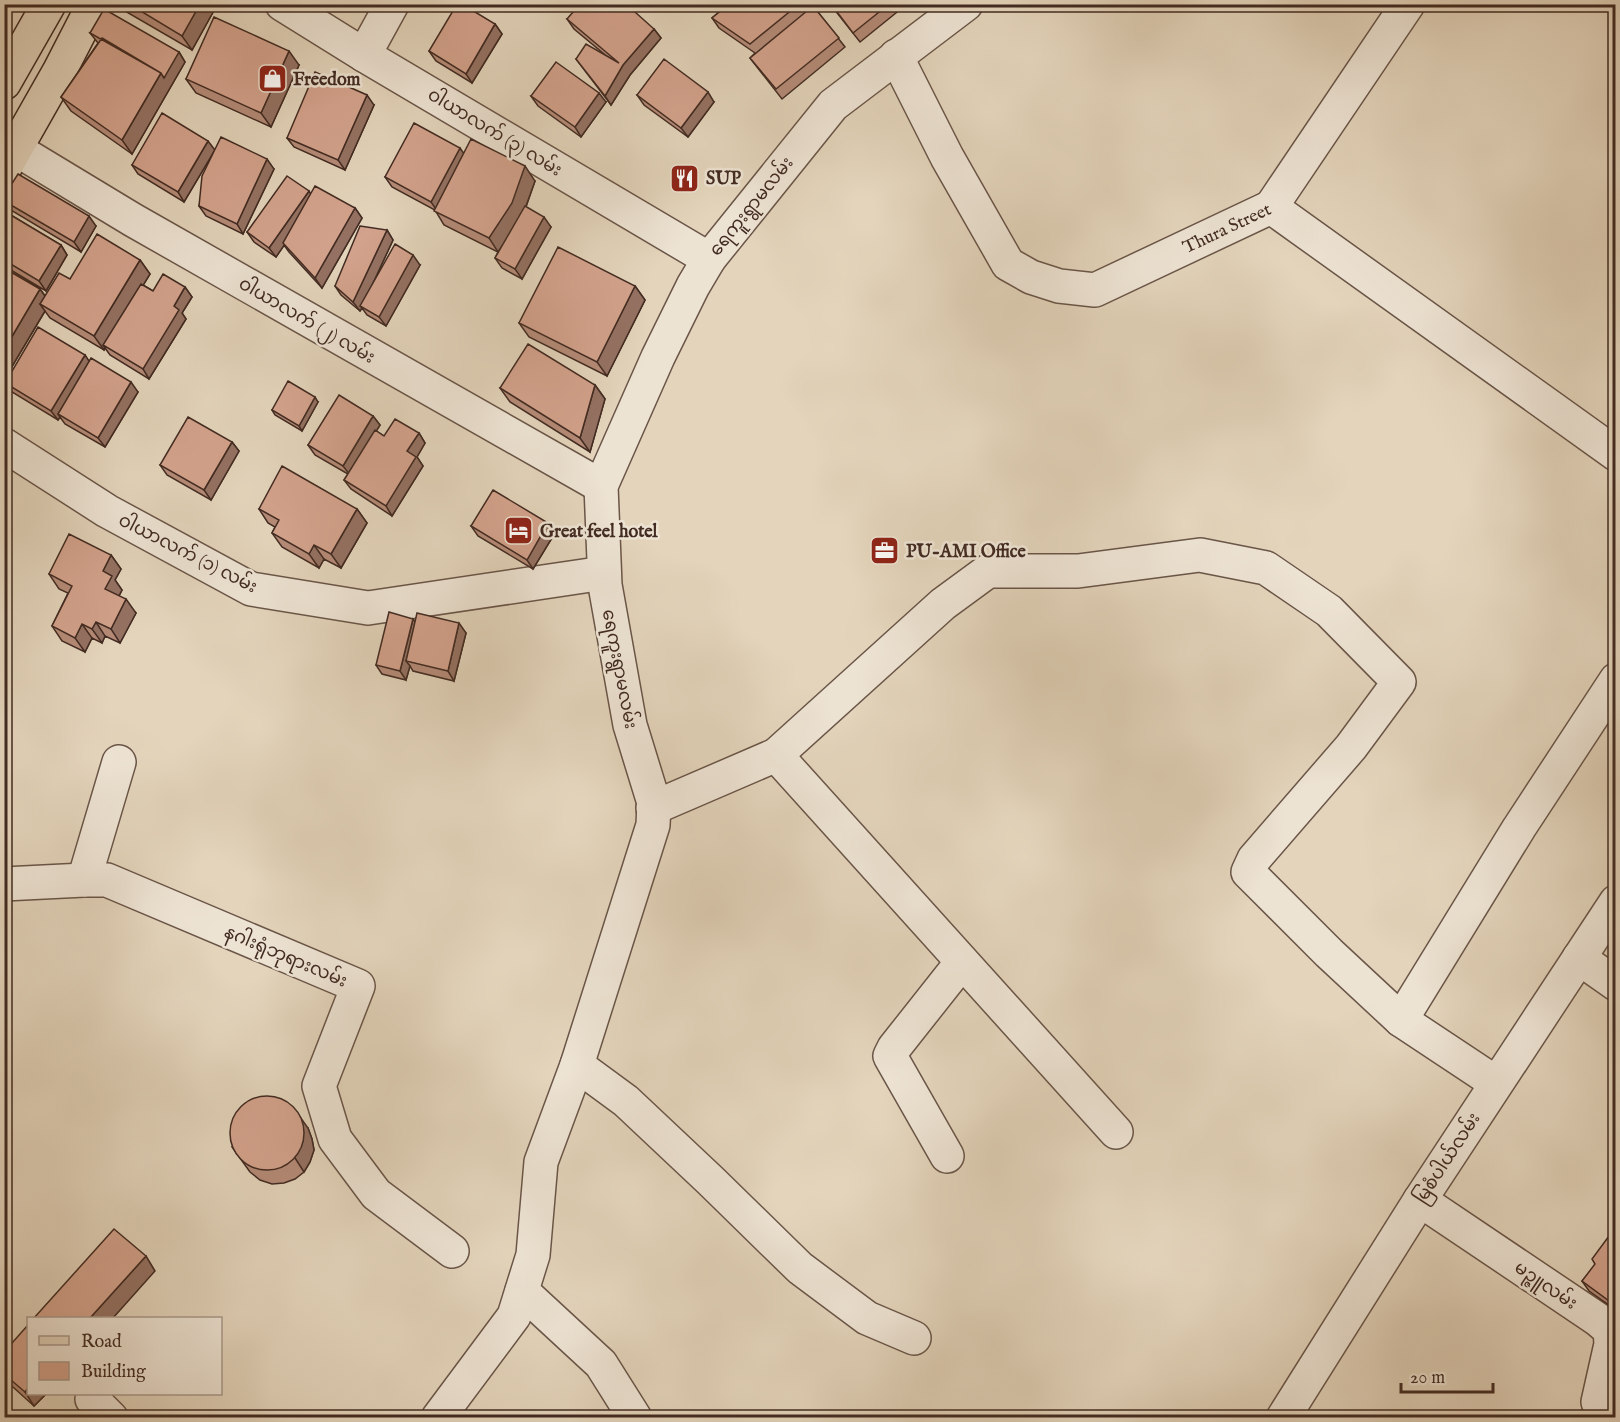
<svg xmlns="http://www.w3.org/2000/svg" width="1620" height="1422" font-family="'IM FELL English','Noto Sans Myanmar',serif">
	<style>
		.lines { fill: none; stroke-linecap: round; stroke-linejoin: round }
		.minor-casing { stroke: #6a5548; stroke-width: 36 }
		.primary-casing { stroke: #422b22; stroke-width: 36 }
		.minor { stroke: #ede3d3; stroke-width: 33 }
		.primary { stroke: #e3d4bb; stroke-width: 33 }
		.wall { fill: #b58b78; stroke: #422b22; stroke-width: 1.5 }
		.shaded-wall { fill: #947162; stroke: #422b22; stroke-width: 1.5 }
		.building { fill: #d3a28c; stroke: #422b22; stroke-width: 1.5 }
		.labels { text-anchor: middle; stroke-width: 5; stroke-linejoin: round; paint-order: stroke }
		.poi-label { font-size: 18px; font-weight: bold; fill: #422b22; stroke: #ede3d3; text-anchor: start }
		.street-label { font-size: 18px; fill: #422b22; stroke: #ede3d3 }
	</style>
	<rect width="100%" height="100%" fill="#e3d4bb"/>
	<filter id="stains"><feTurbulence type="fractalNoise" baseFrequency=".00333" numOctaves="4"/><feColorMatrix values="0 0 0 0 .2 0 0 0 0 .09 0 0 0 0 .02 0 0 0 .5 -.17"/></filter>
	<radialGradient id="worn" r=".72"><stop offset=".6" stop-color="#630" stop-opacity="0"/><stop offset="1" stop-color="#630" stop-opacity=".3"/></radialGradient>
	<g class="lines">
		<defs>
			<g id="minor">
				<path d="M282 4 364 55 709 259"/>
				<path d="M364 55 392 4"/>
				<path id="s1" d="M896 56 947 157 1008 264 1031 277 1059 286 1095 290 1271 207"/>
				<path d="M4 142 133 220 601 486"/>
				<path d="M1271 207 1616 454"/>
				<path d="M1271 207 1408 4"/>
				<path d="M4 445 107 511 251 589 368 608 604 573"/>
				<path d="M776 755 1116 1132"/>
				<path d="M653 808 776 755 943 604 988 571H1078L1200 555 1266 568 1329 611 1399 682 1351 747 1254 859 1248 872 1329 953 1401 1020 1496 1083"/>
				<path d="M84 880 119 762"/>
				<path d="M4 884 84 880H107L358 986 319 1086 335 1139 376 1194 452 1251"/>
				<path d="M1579 958 1616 984"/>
				<path d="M1401 1020 1519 828 1616 680"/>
				<path d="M577 1065 626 1101 711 1181 800 1268 867 1318 914 1338"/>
				<path d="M947 1156 890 1056 894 1048 962 962"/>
				<path d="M1420 1200 1597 1319 1610 1330 1611 1344 1598 1402 1616 1414"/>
				<path d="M522 1291 601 1364 635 1418"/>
				<path d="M92 1399 111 1418"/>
				<path d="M438 1418 514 1316 533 1255 541 1162 577 1065 653 825 654 803 630 725 605 585 601 486 658 357 693 286 709 259 833 105 966 4"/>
				<path d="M1283 1418 1420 1200 1616 902"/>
			</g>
			<path id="primary" d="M4 83 49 4
				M4 169 59 72 94 4"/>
		</defs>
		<use href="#minor" class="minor-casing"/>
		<use href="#primary" class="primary-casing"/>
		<use href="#minor" class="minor"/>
		<use href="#primary" class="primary"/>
	</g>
	<path class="wall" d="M117 4H217V5L192 50 118 7Z
		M729 4H817L814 7 845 47 782 99 750 58 755 53 719 28 712 18Z
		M830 4H907L860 42Z
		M567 19 654 29 661 38 630 75 611 105 576 59 604 54 574 29Z
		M495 24 502 34 472 83 436 61 429 51Z
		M90 33 179 52 185 62 132 154 71 111 61 97 98 43Z
		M299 65 271 127 196 93 186 79Z
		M637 95 714 102 688 137 644 105Z
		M531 96 606 102 581 137 538 106Z
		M374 105 345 170 294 147 287 138Z
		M215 150 274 169 243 234 206 216 199 206 214 151 184 202 138 174 132 165Z
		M464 153 535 181 526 207 551 227 522 279 502 268 495 258 498 252 444 225 435 210 392 187 385 177Z
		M310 194 355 208 362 218 322 288 289 252 284 245 276 257 254 242 247 232Z
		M4 196 96 226 81 252 9 209 4 203Z
		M4 211 61 245 67 255 46 291 4 266Z
		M387 230 393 240 374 281 420 265 386 326 367 315 362 308 360 311 341 295 335 286Z
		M140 260 150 274 143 285 153 291 185 287 192 297 182 313 186 319 149 379 110 355 105 348 104 350 50 318 45 311 4 380V268L40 289 45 296 70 279Z
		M635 286 645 300 607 376 529 337 519 323Z
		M85 355 89 362 138 392 105 447 65 424 60 417 58 420 12 392 5 383Z
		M595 385 605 399 590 452 510 402 500 388Z
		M318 402 302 431 275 415 272 410Z
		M373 416 380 425 376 431 384 436 419 433 425 443 417 457 423 466 392 516 351 489 344 480 348 474 315 455 308 445Z
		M232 442 239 451 211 500 167 475 160 465Z
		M259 509H357L367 523 341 568 324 559 319 568 282 547 272 533 275 527 268 523Z
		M471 526 555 533 533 569 478 536Z
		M111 555 121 569 115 580 122 590 119 596 136 613 120 643 105 636 102 643 92 638 85 652 62 641 52 626 68 593 59 589 49 574Z
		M415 622 466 633 454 681 413 671 410 666 406 680 382 674 376 665Z
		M308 1128 312 1139 314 1150 310 1162 304 1172 295 1179 284 1183 272 1184 260 1180 250 1172 232 1147Z
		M1616 1241V1310L1589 1291 1582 1281Z
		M4 1352 28 1394H46L34 1406 4 1379Z"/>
	<path class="shaded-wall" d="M200 4 217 5 192 50 182 36Z
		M495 24 502 34 472 83 466 74Z
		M654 29 661 38 630 75 611 105 605 96 623 65Z
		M289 51 299 65 271 127 261 113Z
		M179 52 185 62 132 154 122 140 161 73Z
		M708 92 714 102 688 137 681 128Z
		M599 93 606 102 581 137 575 127Z
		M367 95 374 105 345 170 338 160Z
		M208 141 215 150 184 202 178 192Z
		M460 148 467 158 438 212 431 202Z
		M267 159 274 169 243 234 237 224Z
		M525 166 535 181 522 217 498 252 489 238Z
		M309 191 315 201 276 257 269 248Z
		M355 208 362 218 322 288 315 278Z
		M89 216 96 226 81 252 74 242Z
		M544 217 551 227 522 279 515 269Z
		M387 230 393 240 362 307 360 306 362 308 360 311 353 302Z
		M61 245 67 255 46 291 39 281Z
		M413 255 420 265 386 326 379 317Z
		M140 260 150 274 106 347 103 345 105 348 104 350 94 336Z
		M635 286 645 300 607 376 597 362Z
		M185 287 192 297 182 313 186 319 149 379 143 369 174 306Z
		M40 289 50 303 40 304 45 311 4 380V350Z
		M85 355 91 364 58 414 60 417 58 420 51 411Z
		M131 382 138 392 105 447 98 438Z
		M595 385 605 399 590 452 580 438Z
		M315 397 318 402 302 431 299 426Z
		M373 416 380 425 350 475 343 466Z
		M419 433 425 443 417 457 423 466 392 516 386 506 407 451Z
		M232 442 239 451 211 500 204 490Z
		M357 509 367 523 341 568 331 554Z
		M548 523 555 533 533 569 527 560Z
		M314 545 324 559 319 568 309 554Z
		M111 555 121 569 115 580 122 590 115 603 105 589 103 571Z
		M126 599 136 613 120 643 111 629Z
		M413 619 420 628 406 661 410 666 406 680 400 671Z
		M96 622 105 636 102 643 92 629Z
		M459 623 466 633 454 681 448 671Z
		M82 624 92 638 85 652 75 638Z
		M298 1114 308 1128 312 1139 314 1150 310 1162 304 1172 295 1158Z
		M146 1256 155 1271 113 1318H90Z
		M28 1388V1394H46L34 1406 25 1392Z"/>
	<path class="building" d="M129 4H200L182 36Z
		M457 4H462L495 24 466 74 429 51Z
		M580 4H626L654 29 623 65 605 96 576 59 586 44 619 63 567 19Z
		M729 4H799L750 44 712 18Z
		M831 4H889L853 33Z
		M813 6 839 38 776 89 750 58Z
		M104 9 179 52 164 78 161 73 90 33Z
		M214 17 289 51 261 113 186 79Z
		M102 38 161 73 122 140 61 97Z
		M664 59 708 92 681 128 637 95Z
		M556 62 599 93 575 127 531 96Z
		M315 72 367 95 338 160 287 138Z
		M162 113 208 141 178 192 132 165Z
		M414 123 460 148 431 202 385 177Z
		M221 137 267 159 237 224 199 206 202 176Z
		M471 139 525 166 512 203 489 238 434 211Z
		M18 174 89 216 74 242 4 201V196Z
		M287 176 309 191 269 248 247 232Z
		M315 186 355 208 315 278 283 243Z
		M525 206 544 217 515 269 495 258Z
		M4 211 61 245 39 281 4 260Z
		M360 226 387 230 353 302 335 286Z
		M97 234 140 260 94 336 40 304 59 273 70 279Z
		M395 244 413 255 379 317 360 306Z
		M558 247 635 286 597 362 519 323Z
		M4 268 40 289 4 350Z
		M163 274 185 287 174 306 179 310 143 369 103 345 141 284 153 291Z
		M38 327 85 355 51 411 5 383Z
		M528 344 595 385 580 438 500 388Z
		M91 358 131 382 98 438 58 414Z
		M288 381 315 397 299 426 272 410Z
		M339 395 373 416 343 466 308 445Z
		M188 417 232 442 204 490 160 465Z
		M395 419 419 433 407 451 416 457 386 506 344 480 375 430 384 436Z
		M282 466 357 509 331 554 314 545 309 554 272 533 279 520 259 509Z
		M493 490 548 523 527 560 471 526Z
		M69 534 111 555 103 571 112 576 105 589 126 599 111 629 96 622 92 629 82 624 75 638 52 626 72 586 49 574Z
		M389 612 413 619 400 671 376 665Z
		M417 613 459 623 448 671 406 661Z
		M230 1133a37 37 0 1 1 74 0a37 37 0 1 1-74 0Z
		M114 1229 146 1256 90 1318H34Z
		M1609 1236 1616 1241V1306L1582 1281 1595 1264 1592 1259Z
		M28 1325V1388L25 1392 4 1374V1352Z"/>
	<defs>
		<symbol id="shop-square" viewBox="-11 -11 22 22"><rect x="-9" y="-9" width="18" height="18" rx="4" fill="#8f2418" stroke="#ede3d3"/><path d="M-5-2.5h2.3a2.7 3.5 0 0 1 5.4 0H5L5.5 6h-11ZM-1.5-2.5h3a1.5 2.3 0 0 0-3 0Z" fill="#fff"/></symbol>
		<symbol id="restaurant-square" viewBox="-11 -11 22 22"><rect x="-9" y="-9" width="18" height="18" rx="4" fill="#8f2418" stroke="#ede3d3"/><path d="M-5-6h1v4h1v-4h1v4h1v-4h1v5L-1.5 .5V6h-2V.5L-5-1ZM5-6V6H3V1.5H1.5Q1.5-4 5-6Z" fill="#fff"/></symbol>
		<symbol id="hotel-square" viewBox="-11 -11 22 22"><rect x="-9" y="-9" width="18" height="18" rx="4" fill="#8f2418" stroke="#ede3d3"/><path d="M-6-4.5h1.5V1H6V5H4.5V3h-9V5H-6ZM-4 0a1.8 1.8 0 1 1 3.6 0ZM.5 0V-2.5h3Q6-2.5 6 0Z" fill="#fff"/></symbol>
		<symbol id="office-square" viewBox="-11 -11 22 22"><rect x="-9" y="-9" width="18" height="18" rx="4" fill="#8f2418" stroke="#ede3d3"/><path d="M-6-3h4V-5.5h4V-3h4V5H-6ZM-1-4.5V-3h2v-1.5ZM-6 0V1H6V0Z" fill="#fff"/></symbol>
	</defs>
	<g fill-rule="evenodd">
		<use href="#shop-square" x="256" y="62" width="33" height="33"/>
		<use href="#restaurant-square" x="668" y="162" width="33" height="33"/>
		<use href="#hotel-square" x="502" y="514" width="33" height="33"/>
		<use href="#office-square" x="868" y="534" width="33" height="33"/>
	</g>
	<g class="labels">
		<g class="poi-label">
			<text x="293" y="85">Freedom</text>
			<text x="706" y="184">SUP</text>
			<text x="540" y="537">Great feel hotel</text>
			<text x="906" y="557">PU-AMI Office</text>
		</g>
		<g class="street-label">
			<text transform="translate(495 132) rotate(31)" y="6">ဝါယာလက် (၃) လမ်း</text>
			<text transform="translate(751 206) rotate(-51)" y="6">ရေကူးရွာမလမ်း</text>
			<text dy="6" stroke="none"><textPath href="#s1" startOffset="474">Thura Street</textPath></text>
			<text transform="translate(307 320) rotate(30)" y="6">ဝါယာလက် (၂) လမ်း</text>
			<text transform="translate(188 553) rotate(27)" y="6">ဝါယာလက် (၁) လမ်း</text>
			<text transform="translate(620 669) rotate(79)" y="6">ရေကူးရွာမလမ်း</text>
			<text transform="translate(286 956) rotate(23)" y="6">နဂါးရုံဘုရားလမ်း</text>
			<text transform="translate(1447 1158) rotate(-57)" y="6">မြစံပါယ်လမ်း</text>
			<text transform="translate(1546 1285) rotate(34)" y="6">မဉ္ဇူလမ်း</text>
		</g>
	</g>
	<rect width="1620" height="1422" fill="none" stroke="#e3d4bb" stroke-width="24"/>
	<rect x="6" y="6" width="1608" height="1410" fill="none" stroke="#422b22" stroke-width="3"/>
	<rect x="12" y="12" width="1596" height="1398" fill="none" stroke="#422b22" stroke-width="1.5"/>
	<rect x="27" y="1317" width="195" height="78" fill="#ede3d3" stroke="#a9998c" stroke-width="1.5"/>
	<rect x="39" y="1336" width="30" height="9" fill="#e3d4bb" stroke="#a9998c" stroke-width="1.5"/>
	<text x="81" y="1347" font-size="18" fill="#422b22">Road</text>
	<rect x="39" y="1362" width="30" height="18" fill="#d3a28c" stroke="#a9998c" stroke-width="1.5"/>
	<text x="81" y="1377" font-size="18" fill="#422b22">Building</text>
	<path d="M1401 1383v9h92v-9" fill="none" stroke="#422b22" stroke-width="3"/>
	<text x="1410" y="1383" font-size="18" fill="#422b22" stroke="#ede3d3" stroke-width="4.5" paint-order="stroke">20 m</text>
	<rect width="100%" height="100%" filter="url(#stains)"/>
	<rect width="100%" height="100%" fill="url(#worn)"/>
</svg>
